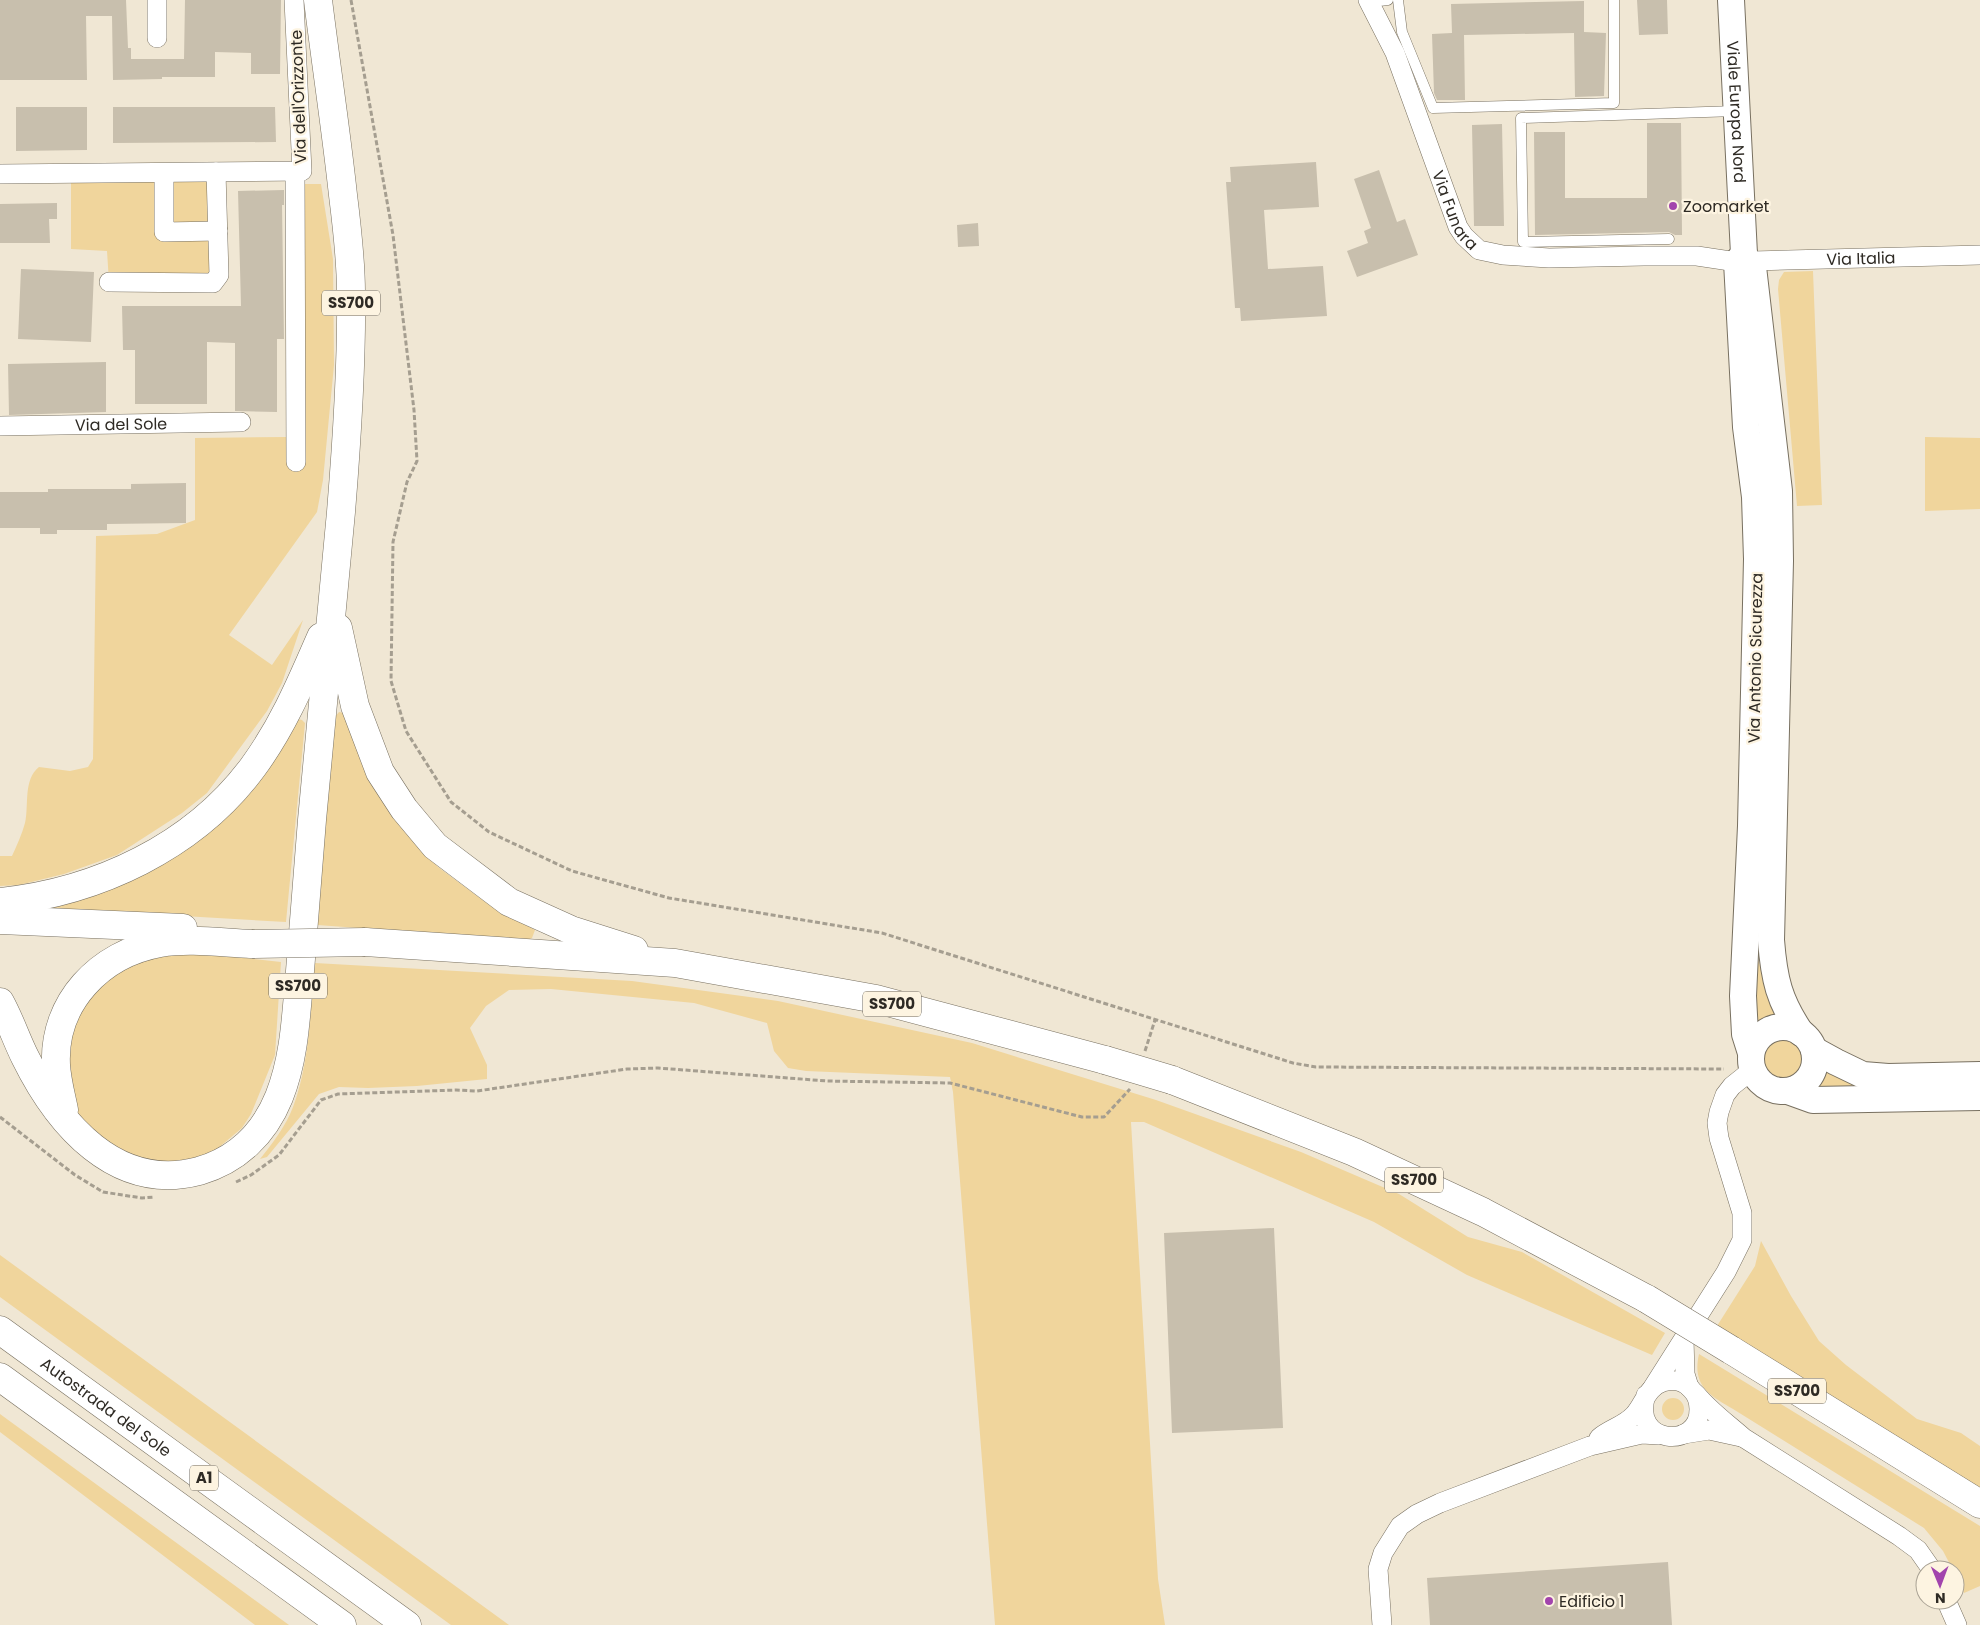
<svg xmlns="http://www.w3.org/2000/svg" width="1980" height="1625" font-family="Poppins,sans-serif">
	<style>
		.green { fill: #f0d59c }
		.building { fill: #c8bfad }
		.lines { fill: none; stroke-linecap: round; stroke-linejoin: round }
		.lane-casing { stroke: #787060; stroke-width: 11 }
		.street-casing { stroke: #787060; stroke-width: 20 }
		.secondary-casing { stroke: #787060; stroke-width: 28 }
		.highway-casing { stroke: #787060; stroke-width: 29 }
		.path { stroke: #a59e90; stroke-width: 3; stroke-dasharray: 5 2.5; stroke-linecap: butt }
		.lane { stroke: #fff; stroke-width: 10 }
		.street { stroke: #fff; stroke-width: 19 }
		.secondary { stroke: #fff; stroke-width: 26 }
		.highway { stroke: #fff; stroke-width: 28 }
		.highway-bridge-casing { stroke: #787060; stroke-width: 29; stroke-linecap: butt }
		.highway-bridge { stroke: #fff; stroke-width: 28 }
		.poi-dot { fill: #a244ad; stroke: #fdf4e1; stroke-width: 2 }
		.labels { text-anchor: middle; stroke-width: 4.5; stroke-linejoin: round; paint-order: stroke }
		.shield { fill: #fdf4e1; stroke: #6c675d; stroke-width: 1 }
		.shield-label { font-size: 15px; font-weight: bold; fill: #2e2a24 }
		.street-label { font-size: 16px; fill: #2e2a24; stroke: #fdf4e1 }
		.poi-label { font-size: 16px; fill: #2e2a24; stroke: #fdf4e1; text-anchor: start }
	</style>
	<rect width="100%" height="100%" fill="#f0e7d4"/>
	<path class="green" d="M216 172 219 275 109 282 107 251 71 249V174Z
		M288 184H321L333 259 334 365 323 480 317 512 229 635 272 665 303 620 282 683 267 711 207 793 182 813 117 855 64 874 19 885 0 886V856H12C17 845 22 834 25 823 29 804 23 780 39 767L70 771 88 767 93 759 96 536 157 534 195 520V438L288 437Z
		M1813 271 1822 505 1797 506 1778 289 1779 280 1784 272Z
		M1925 437 1980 438V509L1925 511Z
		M339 712 345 713 397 819 438 867 484 901 535 930 532 938 527 940 317 925 334 718Z
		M298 719 302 720 305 723 286 922 46 908 120 884Z
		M175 953 208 954 281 962 275 1055 251 1114 242 1128 217 1149 203 1157 154 1164 107 1148 75 1111 63 1063 76 1015 91 993 135 960Z
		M1757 957 1779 1020C1768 1020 1760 1025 1753 1034Z
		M315 963 632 981 778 1001 972 1043 1156 1100 1301 1152 1399 1194 1468 1237 1522 1252 1665 1333 1652 1355 1467 1275 1374 1222 1144 1122H1131L1158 1579 1165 1625H995L953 1092 950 1077 806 1071 788 1068 774 1051 767 1023 694 1003 551 989 509 990 486 1006 470 1028 487 1065V1079L417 1086 368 1088 339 1087 319 1094 267 1157 260 1159C272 1144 286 1126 293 1107 310 1062 310 1011 315 963Z
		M1762 1059a21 21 0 1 1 42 0a21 21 0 1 1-42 0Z
		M1824 1068 1875 1089H1814L1823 1074Z
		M1761 1241 1791 1296 1819 1341 1846 1365 1917 1419 1961 1433 1980 1446V1492L1717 1326 1755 1266Z
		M0 1255 509 1625H451L0 1297Z
		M1699 1354 1980 1526V1586L1964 1593 1955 1575V1570H1953L1943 1551 1924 1528 1733 1409C1708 1395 1692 1385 1699 1354Z
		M1662 1409a11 11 0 1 1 22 0a11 11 0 1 1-22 0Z
		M0 1414 289 1625H255L0 1432Z"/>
	<path class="building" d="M0 0H126L128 48H131V59H184L185 0H281L280 74H251V53L215 52V77H162V79L113 80 112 16H86L87 80H0Z
		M1637 0H1667L1668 34 1639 35Z
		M1584 1V32L1606 33 1604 96 1575 97 1574 33 1464 35 1465 100H1437L1434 93 1432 34 1452 33 1451 4Z
		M16 107H87V150L16 151Z
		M113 107H275L276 142 113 143Z
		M1647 123H1681L1682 235H1675L1669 232 1535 235 1534 132H1565V198H1647Z
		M1502 124 1504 226H1474L1472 125Z
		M1316 162 1319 207 1264 210 1268 269 1323 266 1327 316 1241 321 1240 308H1235L1226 182H1231L1230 167Z
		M1379 170 1397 222 1405 219 1418 255 1357 277 1347 251 1368 243 1364 231 1371 228 1354 179Z
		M284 190V205H282L284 339H277V412L235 411V343L207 342V404H135V350H123L122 306H241L238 191Z
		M57 203V219H49L50 243H0V204Z
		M978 223 979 246 958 247 957 225Z
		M21 269 94 272 91 342 18 339Z
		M106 362V412L9 415 8 364Z
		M186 483V523L107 524V530H57V534H40V528H0V492H48V489H131V484Z
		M1274 1228 1283 1428 1172 1433 1164 1233Z
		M1668 1562 1672 1625H1430L1427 1578Z"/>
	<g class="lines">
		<defs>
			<path id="lane" d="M1398 0 1402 32 1433 108 1614 103V0
				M1370 2 1388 0
				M1669 239 1523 242 1521 118 1736 111"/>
			<g id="street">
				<path d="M157 0V38"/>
				<path id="s1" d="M1368 0 1395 53 1458 227 1464 236 1479 250 1503 255 1549 258 1644 256H1697L1737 262"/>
				<path d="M295 171 296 462"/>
				<path d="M164 173V232L218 231"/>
				<path d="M0 174 302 171 294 0"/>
				<path id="s2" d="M1753 261 1980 255"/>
				<path d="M109 282 213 283 219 275 216 172"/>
				<path id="s3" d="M0 426 241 422"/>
				<path d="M1684 1339 1685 1374 1689 1387"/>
				<path d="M1653 1387 1726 1272 1742 1240V1213L1719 1138 1717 1123 1719 1112 1725 1095 1732 1086 1752 1070"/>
				<path d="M1696 1394C1710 1411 1727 1423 1744 1438L1899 1536 1918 1550 1932 1570"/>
				<path d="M1684 1434 1709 1430 1741 1437"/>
				<path d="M1599 1438C1609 1429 1624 1426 1634 1415 1644 1404 1647 1387 1663 1382 1673 1379 1684 1381 1691 1389 1697 1395 1699 1401 1699 1409 1700 1450 1630 1445 1646 1395"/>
				<path d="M1946 1600 1957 1625"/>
				<path d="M1382 1625 1378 1569 1383 1553 1400 1526 1417 1514 1440 1503 1590 1446 1642 1434 1659 1435"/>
			</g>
			<g id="secondary">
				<path id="s4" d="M1731 0 1744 254"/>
				<path d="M1744 254 1737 262 1746 427 1755 497 1757 559 1751 826 1743 996 1745 1034 1751 1053"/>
				<path d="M1753 267 1779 491 1780 561 1771 940C1774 979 1779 1001 1801 1033"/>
				<circle cx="1783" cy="1059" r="32"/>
				<path d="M1814 1050 1836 1062 1863 1075 1888 1077 1980 1075"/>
				<path d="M1788 1091 1813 1100 1980 1097"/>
			</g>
			<g id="highway">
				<path d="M338 628 355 706 380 772 404 809 435 846 509 902 571 930 634 950"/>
				<path d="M0 902C97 892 194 847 253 767 283 726 301 683 321 637"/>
				<path d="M0 920 183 928"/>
				<path d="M365 942 675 963 876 999 1105 1060"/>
				<path d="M0 1002C10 1020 16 1039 25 1057 58 1124 116 1193 199 1171 237 1160 264 1134 279 1097 295 1057 296 1014 300 971 304 921 308 871 312 820 321 717 332 615 341 512 347 439 352 366 351 293 351 260 347 227 343 195 336 130 326 65 318 0"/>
				<path d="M1172 1080 1354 1152 1483 1212 1647 1299"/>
				<path d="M64 1110C61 1095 57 1081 56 1065 53 1002 100 954 160 943 190 938 223 943 252 944"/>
				<path id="s5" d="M0 1330 407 1625"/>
				<path d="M1731 1350 1980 1504"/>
				<path d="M0 1377 342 1625"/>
			</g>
		</defs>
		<use href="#lane" class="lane-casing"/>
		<use href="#street" class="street-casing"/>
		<use href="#secondary" class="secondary-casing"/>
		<use href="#highway" class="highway-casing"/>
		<path class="path" d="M351 0 393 235 414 410 417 461 407 482 393 542 391 681 406 731 451 802 489 832 572 871 669 898 882 933 1293 1063 1316 1067 1724 1069
			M1145 1051 1155 1020
			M0 1117 75 1175 103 1192 142 1198 154 1197
			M236 1182 251 1175 279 1155 321 1100 338 1094 456 1090 477 1091 627 1069 658 1068 827 1081 950 1083 1082 1117H1104L1130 1089"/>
		<use href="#lane" class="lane"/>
		<use href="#street" class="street"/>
		<use href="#secondary" class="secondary"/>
		<use href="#highway" class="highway"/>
		<defs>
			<path id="highway-bridge" d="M252 944 365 942
				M1105 1060 1172 1080
				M1647 1299 1731 1350"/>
		</defs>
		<use href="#highway-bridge" class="highway-bridge-casing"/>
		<use href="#highway-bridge" class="highway-bridge"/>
	</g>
	<g class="poi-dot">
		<circle cx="1673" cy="206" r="5"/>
		<circle cx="1549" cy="1601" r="5"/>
	</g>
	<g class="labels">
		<g class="shield">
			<rect x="322" y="290.5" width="58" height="25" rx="4"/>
			<rect x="269" y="973.5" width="58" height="25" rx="4"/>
			<rect x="863" y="991.5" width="58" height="25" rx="4"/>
			<rect x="1385" y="1167.5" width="58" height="25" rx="4"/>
			<rect x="1768" y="1378.5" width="58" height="25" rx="4"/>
			<rect x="190" y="1465.5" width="28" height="25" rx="4"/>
		</g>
		<g class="shield-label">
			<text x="351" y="308">SS700</text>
			<text x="298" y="991">SS700</text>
			<text x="892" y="1009">SS700</text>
			<text x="1414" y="1185">SS700</text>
			<text x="1797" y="1396">SS700</text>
			<text x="204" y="1483">A1</text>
		</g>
		<g class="street-label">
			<text transform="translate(298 97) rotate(-92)" y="6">Via dell'Orizzonte</text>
			<text dy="6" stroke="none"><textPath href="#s4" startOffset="112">Viale Europa Nord</textPath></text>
			<text dy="6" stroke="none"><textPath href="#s1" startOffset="228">Via Funara</textPath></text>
			<text dy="6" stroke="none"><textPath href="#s2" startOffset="108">Via Italia</textPath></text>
			<text dy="6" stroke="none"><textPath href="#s3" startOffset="121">Via del Sole</textPath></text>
			<text transform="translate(1755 658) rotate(-89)" y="6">Via Antonio Sicurezza</text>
			<text dy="6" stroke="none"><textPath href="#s5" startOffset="131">Autostrada del Sole</textPath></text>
		</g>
		<g class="poi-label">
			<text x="1683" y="212">Zoomarket</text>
			<text x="1559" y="1607">Edificio 1</text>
		</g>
	</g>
	<g transform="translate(1940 1585) rotate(179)"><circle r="24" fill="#fdf4e1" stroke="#aaa395"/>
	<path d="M0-4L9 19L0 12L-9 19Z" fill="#a244ad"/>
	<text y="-8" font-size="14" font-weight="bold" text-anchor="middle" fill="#2e2a24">N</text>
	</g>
</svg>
